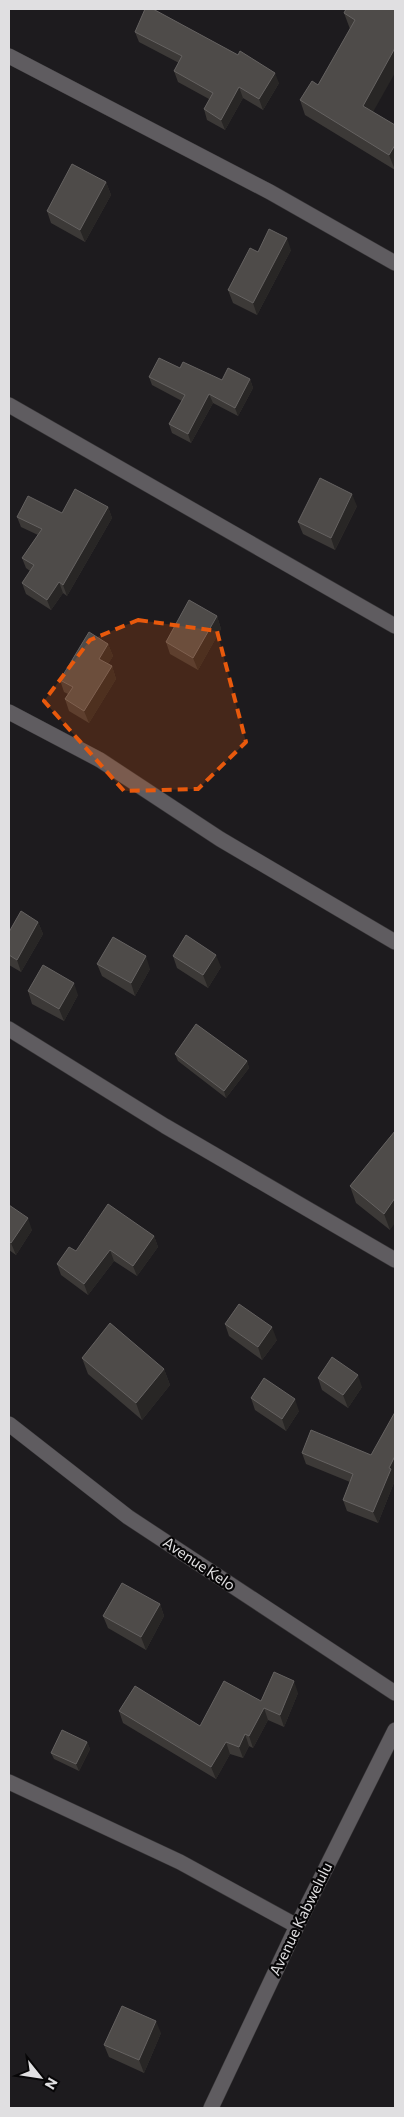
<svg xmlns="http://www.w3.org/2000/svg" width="404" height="2117" font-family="Commissioner,sans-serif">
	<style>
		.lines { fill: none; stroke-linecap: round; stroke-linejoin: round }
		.minor-casing { stroke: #383638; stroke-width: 16 }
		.minor { stroke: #5f5c60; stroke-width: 15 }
		.wall { fill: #3c3937 }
		.shaded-wall { fill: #282625 }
		.building { fill: #4e4b49; stroke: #656261 }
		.marked { fill: #e8590c; fill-opacity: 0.2; stroke: #e8590c; stroke-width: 4; stroke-dasharray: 10 6; stroke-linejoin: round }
		.labels { text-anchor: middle; stroke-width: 4.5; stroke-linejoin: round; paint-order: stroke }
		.street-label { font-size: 15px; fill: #e0dfe1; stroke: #070607 }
	</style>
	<rect width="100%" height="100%" fill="#1d1b1e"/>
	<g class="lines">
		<defs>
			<path id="minor" d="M9 56 270 192 395 263
				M9 405 395 626
				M9 712 100 760 220 839 395 942
				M9 1029 165 1126 395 1260
				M9 1424 128 1517 395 1693
				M9 1782 180 1862 297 1926
				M211 2108 297 1926 395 1730"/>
		</defs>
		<use href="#minor" class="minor-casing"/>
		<use href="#minor" class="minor"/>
	</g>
	<path class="wall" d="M395 9 373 112 395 125V170L305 115 300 100 318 85 350 29 344 13Z
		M135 32 279 83 263 110 243 98 225 130 207 120 204 109 209 99 178 82 174 71 179 63 139 42Z
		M106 182 111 195 85 242 51 223 47 211Z
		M291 250 257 315 233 303 228 290 258 252Z
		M180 368 222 380 250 379 253 388 238 416 213 403 191 443 172 433 169 424 182 401 152 385 149 377Z
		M357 506 335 550 303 534 298 522Z
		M108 507 112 518 67 596 63 593 51 610 26 594 22 583 30 571 26 568 22 558 38 535 21 527 17 517 62 513Z
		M217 616 221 629 198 670 170 654 166 642Z
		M108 644 113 656 108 664 112 666 116 679 89 723 69 711 65 699 68 694 64 692 60 680Z
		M38 922 43 934 21 972 9 965V932Z
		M173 956 221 967 208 988 177 968Z
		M97 964 150 969 135 996 102 976Z
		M28 991 78 995 64 1021 32 1004Z
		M175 1054 247 1061 249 1068 226 1098 178 1061Z
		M395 1131 390 1230 356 1203 350 1186Z
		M9 1205 32 1230 16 1255 9 1250Z
		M154 1236 158 1247 137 1276 114 1261 88 1295 61 1275 57 1264 76 1251Z
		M225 1324 277 1340 262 1360 229 1336Z
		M82 1358 164 1369 170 1385 142 1420 88 1374Z
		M318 1378 362 1387 348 1408 322 1390Z
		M251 1398 299 1411 286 1431 255 1410Z
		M395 1412V1474L394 1477 395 1480 378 1523 347 1511 343 1500 350 1482 306 1464 302 1453 371 1455Z
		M160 1604 164 1616 146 1650 108 1628 103 1616Z
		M298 1693 284 1727 268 1720 253 1748 249 1746 243 1758 230 1754 216 1779 123 1723 119 1711 200 1726 261 1701Z
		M87 1742 90 1749 79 1771 54 1759 51 1753Z
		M161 2033 144 2073 109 2057 104 2045Z"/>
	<path class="shaded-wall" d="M395 48V73L368 121 363 106Z
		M275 73 279 83 263 110 259 99Z
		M239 87 243 98 225 130 221 120Z
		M395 145V170L389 155Z
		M106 182 111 195 85 242 80 230Z
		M287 238 291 250 257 315 253 303Z
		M250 379 253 388 238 416 235 408Z
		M209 394 213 403 191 443 188 434Z
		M352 494 357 506 335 550 331 538Z
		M108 507 112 518 67 596 63 585Z
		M59 582 63 593 51 610 47 600Z
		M217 616 221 629 198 670 193 658Z
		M108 644 113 656 104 671 99 659Z
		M112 666 116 679 89 723 84 711Z
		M38 922 43 934 21 972 17 960Z
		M216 955 221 967 208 988 203 975Z
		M146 956 150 969 135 996 131 983Z
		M74 983 78 995 64 1021 59 1009Z
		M247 1061 249 1068 226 1098 224 1091Z
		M395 1198V1223L390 1230 384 1214Z
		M28 1218 32 1230 16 1255 11 1243Z
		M154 1236 158 1247 137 1276 133 1266Z
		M110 1250 114 1261 88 1295 84 1284Z
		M272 1327 277 1340 262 1360 258 1347Z
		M164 1369 170 1385 142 1420 136 1403Z
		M358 1375 362 1387 348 1408 343 1395Z
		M295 1399 299 1411 286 1431 282 1419Z
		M395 1456V1474L394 1477 395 1480 378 1523 373 1512 389 1468Z
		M160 1604 164 1616 146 1650 141 1637Z
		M294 1681 298 1693 284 1727 280 1715Z
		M264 1708 268 1720 253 1748 249 1736Z
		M245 1734 249 1746 243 1758 239 1747Z
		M87 1742 90 1749 79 1771 76 1764Z
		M226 1742 230 1754 216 1779 211 1767Z
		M156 2021 161 2033 144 2073 139 2060Z"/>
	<path class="building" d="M145 9H153L238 55 240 51 275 73 259 99 239 87 221 120 204 109 213 93 174 71 182 56 135 32Z
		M346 9H395V48L363 106 395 125V145L389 155 300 100 312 81 318 85 355 20 344 13Z
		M72 164 106 182 80 230 47 211Z
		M269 229 287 238 253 303 228 290 250 248 258 252Z
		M159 358 180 368 183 362 222 380 228 368 250 379 235 408 209 394 188 434 169 424 185 395 149 377Z
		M320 478 352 494 331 538 298 522Z
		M75 489 108 507 63 585 59 582 47 600 22 583 34 565 22 558 42 529 17 517 28 496 62 513Z
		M189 600 217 616 193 658 166 642Z
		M89 632 108 644 99 659 112 666 84 711 65 699 73 687 60 680Z
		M21 911 38 922 17 960 9 955V932Z
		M186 935 216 955 203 975 173 956Z
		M113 937 146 956 131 983 97 964Z
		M43 965 74 983 59 1009 28 991Z
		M196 1024 247 1061 224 1091 175 1054Z
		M395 1131V1198L384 1214 350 1186Z
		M108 1204 154 1236 133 1266 110 1250 84 1284 57 1264 69 1247 76 1251Z
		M9 1205 28 1218 11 1243 9 1241Z
		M239 1304 272 1327 258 1347 225 1324Z
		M110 1323 164 1369 136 1403 82 1358Z
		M332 1357 358 1375 343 1395 318 1378Z
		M264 1378 295 1399 282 1419 251 1398Z
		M395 1412V1456L389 1468 391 1469 373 1512 343 1500 353 1474 302 1453 311 1430 371 1455Z
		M122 1583 160 1604 141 1637 103 1616Z
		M274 1672 294 1681 280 1715 264 1708 249 1736 245 1734 239 1747 226 1742 211 1767 119 1711 135 1686 200 1726 224 1681 261 1701Z
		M62 1730 87 1742 76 1764 51 1753Z
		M122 2006 156 2021 139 2060 104 2045Z"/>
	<path class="marked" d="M138 620 217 631 246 742 198 789 124 791 44 701 90 640Z"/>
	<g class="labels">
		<g class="street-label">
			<text transform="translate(199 1564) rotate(34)" y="5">Avenue Kelo</text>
			<text transform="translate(301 1919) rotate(-64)" y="5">Avenue Kabwelulu</text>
		</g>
	</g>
	<rect width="404" height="2117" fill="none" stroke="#e0dfe1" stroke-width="20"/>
	<g transform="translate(40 2077) rotate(120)" stroke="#070607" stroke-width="4" paint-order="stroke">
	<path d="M0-4L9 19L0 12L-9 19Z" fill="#e0dfe1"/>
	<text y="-8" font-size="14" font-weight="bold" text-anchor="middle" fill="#e0dfe1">N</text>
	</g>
</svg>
